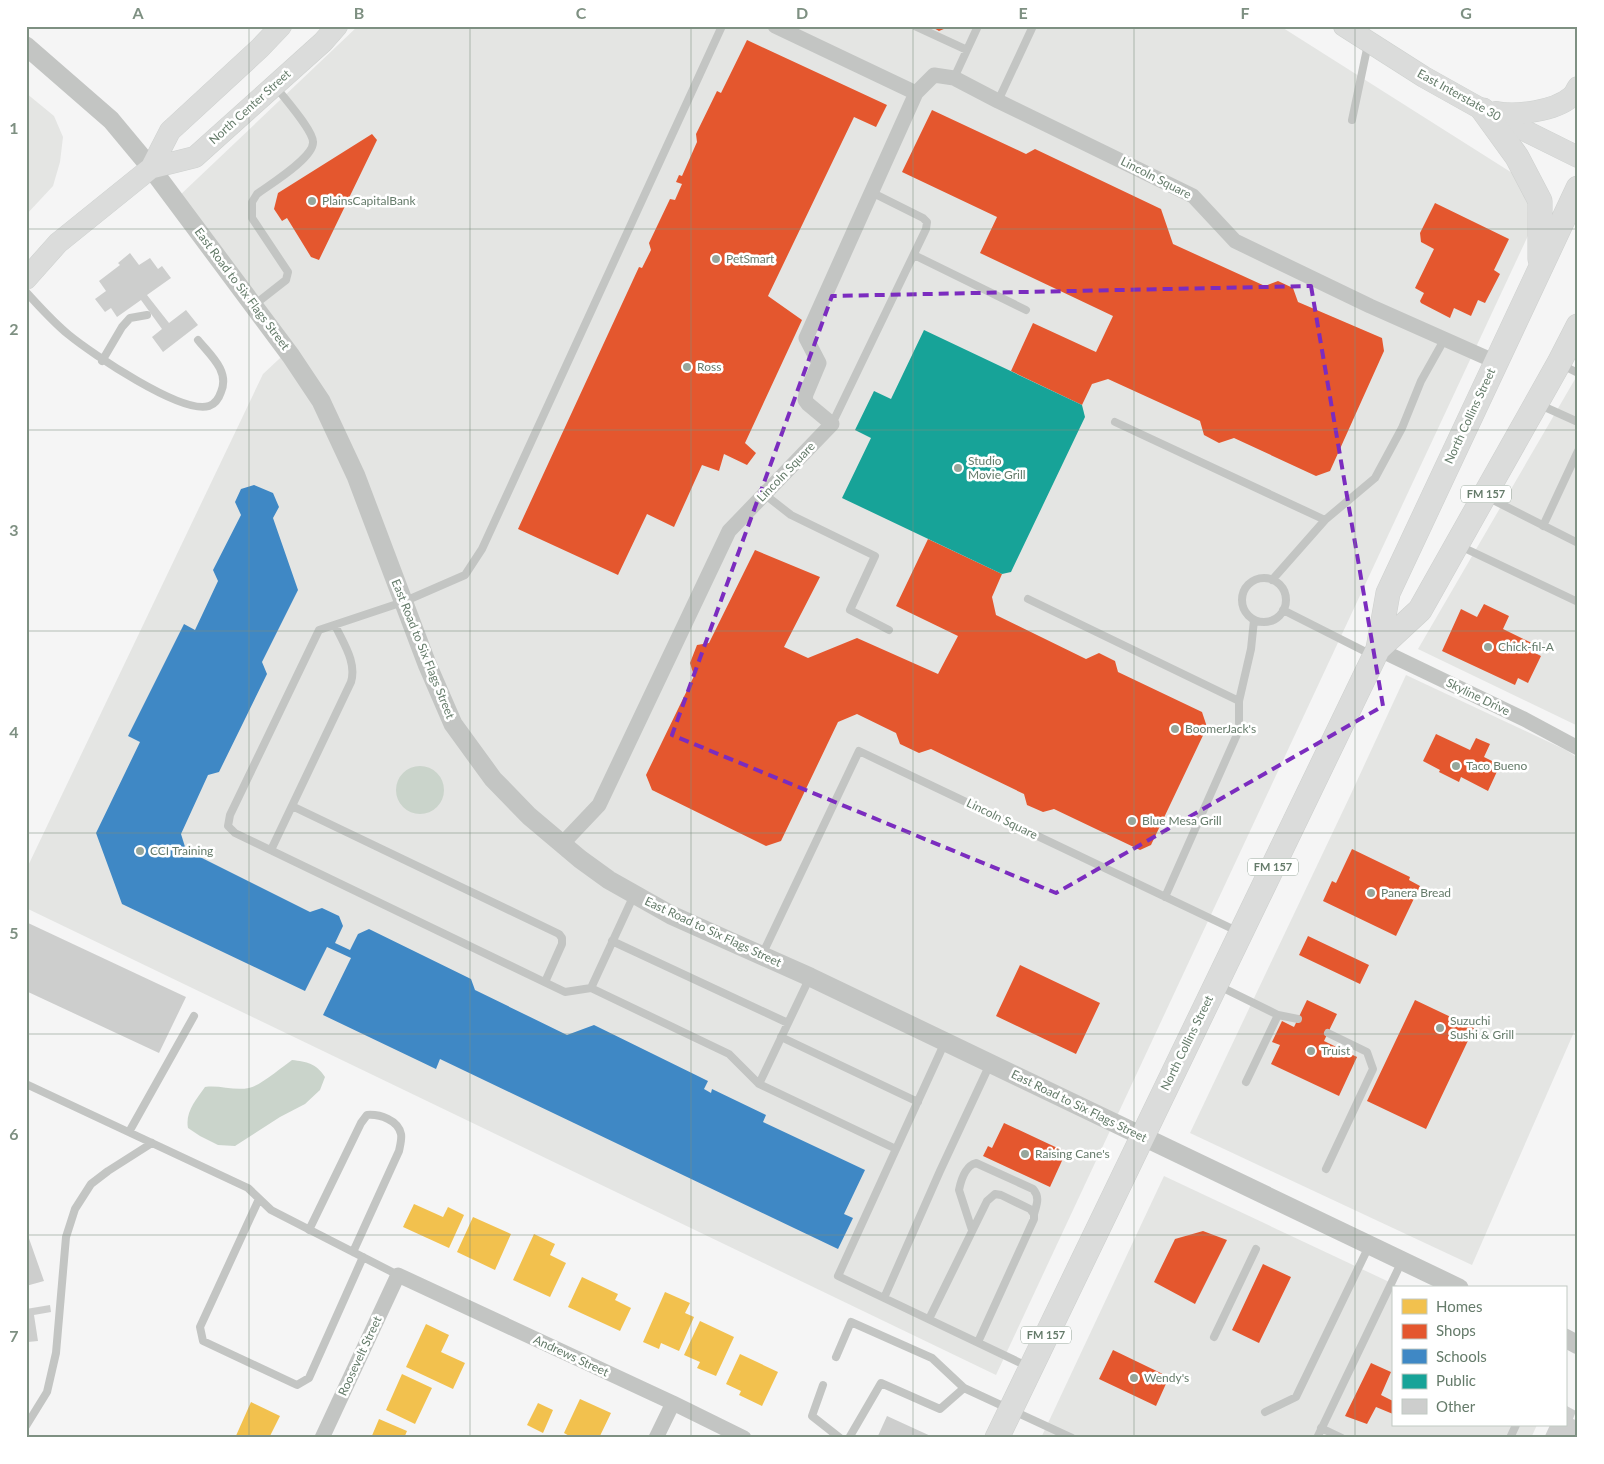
<svg xmlns="http://www.w3.org/2000/svg" width="1604" height="1464" font-family="Lato,sans-serif">
	<style>
		.built { fill: #e4e5e3 }
		.water { fill: #cad4cb }
		.homes { fill: #f2c14e }
		.shops { fill: #e4572e }
		.schools { fill: #3f88c5 }
		.public { fill: #17a398 }
		.building { fill: #cdcecd }
		.lines { fill: none; stroke-linecap: round; stroke-linejoin: round }
		.secondary-casing { stroke: #ced1cf; stroke-width: 22 }
		.primary-casing { stroke: #ced0ce; stroke-width: 25 }
		.service { stroke: #c3c5c3; stroke-width: 8 }
		.minor { stroke: #c3c5c3; stroke-width: 15 }
		.tertiary { stroke: #c3c5c3; stroke-width: 19 }
		.secondary { stroke: #dbdcdb; stroke-width: 21 }
		.primary { stroke: #dbdcdb; stroke-width: 24 }
		.marked { fill: none; stroke: #7b2cbf; stroke-width: 4; stroke-dasharray: 10 6; stroke-linejoin: round }
		.grid { fill: none; stroke: #7e9082; stroke-width: 1; stroke-opacity: 0.55 }
		.poi-dot { fill: #97a69b; stroke: #fff; stroke-width: 2 }
		.labels { text-anchor: middle; stroke-width: 5; stroke-linejoin: round; paint-order: stroke }
		.shield { fill: #fff; stroke: #93a397; stroke-width: 1 }
		.shield-label { font-size: 11px; font-weight: bold; fill: #657b6a }
		.street-label { font-size: 12px; fill: #657b6a; stroke: #fff }
		.poi-label { font-size: 12px; fill: #657b6a; stroke: #fff; text-anchor: start }
		.neatline { fill: none; stroke: #7e9082; stroke-width: 2 }
		.grid-label { font-size: 16px; text-anchor: middle; font-weight: bold; fill: #7e9082 }
	</style>
	<rect width="100%" height="100%" fill="#f5f5f5"/>
	<path class="built" d="M358 26H1280L1547 195 996 1375 26 908V870L263 374 293 346 178 197Z
		M26 93 54 116 63 137 60 162 53 186 26 215Z
		M1578 374V726L1418 649Z
		M1406 675 1566 750 1578 758V1023L1472 1265 1190 1133 1350 796Z
		M1164 1176 1402 1288H1393V1425H1537L1531 1438H1041Z"/>
	<path class="water" d="M396 790a24 24 0 1 1 48 0a24 24 0 1 1-48 0Z
		M292 1060C307 1062 316 1063 325 1077L320 1090 305 1104 280 1117 235 1146 218 1145 200 1136 188 1128C185 1112 196 1100 205 1087 220 1085 234 1091 249 1088 260 1086 282 1067 292 1060Z"/>
	<path class="homes" d="M414 1204 443 1217 448 1207 464 1215 449 1248 403 1227Z
		M473 1217 511 1234 495 1270 457 1252Z
		M534 1234 555 1244 550 1255 566 1263 550 1297 513 1280Z
		M582 1277 618 1294 615 1300 631 1308 620 1331 568 1307Z
		M665 1292 690 1303 685 1313 694 1317 679 1351 661 1343 659 1349 643 1342Z
		M700 1321 734 1337 716 1376 697 1368 700 1362 684 1355Z
		M426 1324 449 1335 441 1352 465 1363 453 1389 406 1367Z
		M740 1354 778 1372 762 1406 739 1395 741 1391 726 1384Z
		M402 1374 432 1388 415 1424 386 1410Z
		M580 1399 611 1413 599 1438H573L564 1433Z
		M251 1402 280 1416 269 1438H235Z
		M538 1403 553 1410 543 1433 527 1425Z
		M379 1419 407 1431 404 1438H371Z"/>
	<path class="shops" d="M930 26H951L939 31Z
		M747 40 887 105 876 127 854 117 768 296 802 320 745 443 756 453 747 465 724 454 719 471 702 465 674 527 647 514 618 575 518 529 639 267 642 268 651 250 649 243 670 199 675 200 682 184 676 182 679 175 682 176 697 142 696 134 717 91 721 93Z
		M932 110 1026 154 1035 149 1161 209 1173 244 1265 286 1278 281 1293 288 1298 302 1382 338 1384 351 1330 471 1316 476 1234 438 1219 443 1204 435 1200 421 1108 379 1092 384 1082 405 1011 371 1033 323 1096 352 1113 316 980 253 997 217 902 172Z
		M372 134 377 140 319 260 311 257 287 218 282 221 274 209 278 193Z
		M1435 203 1509 239 1494 270 1500 274 1485 303 1478 300 1471 316 1454 308 1450 318 1421 303 1420 301 1424 293 1415 288 1434 249 1421 242 1420 233Z
		M928 539 1002 574 992 597 996 615 1086 659 1099 653 1115 661 1118 672 1202 712 1207 727 1151 845 1140 850 1054 809 1043 812 1027 805 1024 794 931 749 919 753 900 744 896 733 857 714 838 722 781 841 766 846 652 790 646 775 694 676 690 663 697 645 709 643 755 550 820 577 784 647 808 658 857 638 938 674 958 636 896 606Z
		M1484 604 1509 616 1503 629 1534 644 1531 651 1541 656 1528 683 1518 678 1515 685 1442 651 1461 609 1477 617Z
		M1436 734 1470 750 1476 738 1490 744 1484 757 1500 765 1488 791 1461 777 1459 782 1439 772 1440 770 1423 761Z
		M1352 849 1410 877 1409 880 1420 886 1396 936 1323 901 1332 881 1336 883Z
		M1308 936 1369 965 1360 984 1299 955Z
		M1020 965 1100 1003 1076 1054 996 1016Z
		M1307 1000 1337 1014 1324 1041 1357 1057 1339 1096 1271 1064 1280 1045 1272 1042 1282 1021 1294 1027Z
		M1415 1000 1474 1028 1426 1129 1367 1101Z
		M1004 1123 1066 1152 1050 1187 983 1156 988 1146 992 1148Z
		M1203 1231 1227 1240 1195 1304 1154 1282 1175 1239Z
		M1263 1264 1291 1277 1259 1343 1232 1330Z
		M1113 1350 1169 1377 1156 1406 1099 1379Z
		M1371 1363 1391 1372 1381 1395 1393 1401V1414L1376 1407 1367 1424 1345 1416Z"/>
	<path class="schools" d="M254 485 273 493 279 507 273 518 298 590 262 662 267 674 219 772 208 775 181 834 186 850 310 912 322 908 339 916 343 926 335 943 350 950 358 934 369 929 471 979 475 990 567 1035 594 1025 708 1081 704 1089 711 1093 712 1089 766 1115 763 1122 865 1170 844 1214 853 1218 838 1249 440 1059 436 1069 323 1015 351 958 327 947 305 991 122 904 96 833 140 742 128 736 184 624 195 630 218 581 213 570 241 515 235 502 241 489Z"/>
	<path class="public" d="M924 330 1082 405 1085 417 1011 572 1002 574 842 498 871 438 855 430 874 391 891 399Z"/>
	<path class="building" d="M130 253 139 265 150 258 158 269 162 266 171 278 147 295 169 323 186 310 198 325 163 352 152 337 162 329 141 300 117 317 111 308 105 312 95 299 106 291 99 281 120 265 118 263Z
		M26 922 186 997 159 1053 26 991Z
		M26 1230 44 1281 26 1286Z
		M50 1305 51 1312 34 1315 38 1341 28 1342 29 1349 26 1350V1309Z
		M1565 1405 1576 1411 1573 1419 1578 1421V1438H1544L1550 1425H1565Z
		M887 1416 935 1438H877Z"/>
	<g class="lines">
		<defs>
			<path id="secondary" d="M1344 26 1424 77 1483 110 1578 157
				M1496 112C1516 116 1555 111 1571 97 1574 95 1576 90 1578 87
				M151 168 195 157 323 42 337 26
				M26 279 58 243 151 168 170 131 260 48 281 26"/>
			<path id="primary" d="M1483 110 1517 157 1540 201V259
				M1378 649 1420 610 1559 363 1578 326
				M997 1438 1378 649 1388 593 1578 188"/>
		</defs>
		<use href="#secondary" class="secondary-casing"/>
		<use href="#primary" class="primary-casing"/>
		<path class="service" d="M722 26 482 549 465 575 403 602 319 630 230 815 228 826 235 833 565 992 591 988 729 1054 759 1084 896 1149
			M915 26 967 50
			M954 78 978 26
			M998 101 1033 26
			M1352 120 1368 44
			M914 255 1026 310
			M26 292C40 307 53 322 69 335 91 353 182 415 209 406 215 404 219 398 221 392 230 371 210 355 198 340
			M254 305 286 280 288 272 252 218V202L257 194C269 185 314 158 313 142 313 130 284 98 276 87
			M102 361 122 327 130 318 147 315
			M1562 365 1578 373
			M1538 404 1578 422
			M1115 422 1325 520 1375 478 1402 428 1421 381 1444 340
			M832 424 926 229 927 222 923 218 871 192
			M764 494 791 515 875 556 850 610 889 630
			M1487 497 1578 543
			M1543 526 1578 451
			M1460 546 1578 602
			M1242 600a22 22 0 1 1 44 0a22 22 0 1 1-44 0Z
			M1272 580 1325 520
			M1028 599 1239 701V730L1165 897
			M1283 610 1372 655
			M1239 701 1251 649 1254 620
			M292 806 559 934 562 938V944L545 982
			M271 850 351 682C357 662 343 643 335 625
			M612 941 788 1023
			M762 955 859 751 1239 932
			M1217 985 1278 1015 1246 1082
			M591 988 634 895
			M1278 1015 1298 1019
			M781 1037 918 1102
			M990 1064 940 1171 884 1298 1029 1367
			M26 1084 248 1188 271 1210 398 1275
			M759 1084 810 977
			M129 1132 194 1016
			M1326 1169 1373 1069 1367 1052 1328 1033
			M259 1199 200 1327 203 1341 297 1385 309 1378 363 1257
			M309 1230 361 1123 367 1115C380 1114 398 1120 401 1134 402 1139 400 1146 399 1151L353 1252
			M972 1230 959 1190C961 1180 965 1166 976 1163L1033 1189C1040 1197 1037 1204 1034 1214
			M884 1298 838 1276 945 1042
			M929 1319 987 1201 995 1194 1001 1195 1030 1209 1034 1214V1219L978 1342
			M1214 1337 1256 1249
			M836 1357 851 1322 932 1358 964 1388
			M823 1385 812 1416 840 1438
			M1265 1412 1296 1397 1369 1246
			M26 1426 47 1392 56 1353 66 1237 75 1209 91 1184 108 1171 152 1143
			M1321 1428 1342 1438
			M849 1438 881 1383 940 1409 964 1388 1072 1438
			M1317 1438 1402 1261
			M1510 1438 1516 1425"/>
		<path class="minor" d="M775 26 916 93
			M1378 649 1524 719 1578 748
			M562 844 599 805 729 531 832 424 808 404 805 400 806 394 819 363 806 338 916 93 934 75 954 78 998 101 1193 196 1235 241 1370 306 1496 362
			M322 1438 398 1275 673 1403 744 1438
			M656 1438 673 1403"/>
		<path class="tertiary" d="M26 46 111 120 151 168 291 356 321 401 356 476 427 664 453 724 493 779 529 816 580 859 609 880 671 915 810 977 1459 1288
			M1565 1338 1578 1345"/>
		<use href="#secondary" class="secondary"/>
		<use href="#primary" class="primary"/>
	</g>
	<path class="marked" d="M1311 286 1383 706 1056 893 672 735 832 296Z"/>
	<path class="grid" d="M249 26V1438M470 26V1438M691 26V1438M913 26V1438M1134 26V1438M1355 26V1438M26 229H1578M26 430H1578M26 631H1578M26 833H1578M26 1034H1578M26 1235H1578"/>
	<g class="poi-dot">
		<circle cx="312" cy="201" r="5"/>
		<circle cx="716" cy="259" r="5"/>
		<circle cx="687" cy="367" r="5"/>
		<circle cx="958" cy="468" r="5"/>
		<circle cx="1488" cy="647" r="5"/>
		<circle cx="1175" cy="729" r="5"/>
		<circle cx="1456" cy="766" r="5"/>
		<circle cx="1132" cy="821" r="5"/>
		<circle cx="140" cy="851" r="5"/>
		<circle cx="1371" cy="893" r="5"/>
		<circle cx="1440" cy="1028" r="5"/>
		<circle cx="1311" cy="1051" r="5"/>
		<circle cx="1025" cy="1154" r="5"/>
		<circle cx="1134" cy="1378" r="5"/>
	</g>
	<g class="labels">
		<g class="shield">
			<rect x="1461" y="485.5" width="50" height="17" rx="4"/>
			<rect x="1248" y="858.5" width="50" height="17" rx="4"/>
			<rect x="1021" y="1326.5" width="50" height="17" rx="4"/>
		</g>
		<g class="shield-label">
			<text x="1486" y="498">FM 157</text>
			<text x="1273" y="871">FM 157</text>
			<text x="1046" y="1339">FM 157</text>
		</g>
		<g class="street-label">
			<text transform="translate(1459 95) rotate(29)" y="4">East Interstate 30</text>
			<text transform="translate(250 107) rotate(-42)" y="4">North Center Street</text>
			<text transform="translate(1156 178) rotate(27)" y="4">Lincoln Square</text>
			<text transform="translate(242 289) rotate(53)" y="4">East Road to Six Flags Street</text>
			<text transform="translate(1470 416) rotate(-65)" y="4">North Collins Street</text>
			<text transform="translate(786 472) rotate(-46)" y="4">Lincoln Square</text>
			<text transform="translate(423 649) rotate(68)" y="4">East Road to Six Flags Street</text>
			<text transform="translate(1478 697) rotate(26)" y="4">Skyline Drive</text>
			<text transform="translate(1002 819) rotate(26)" y="4">Lincoln Square</text>
			<text transform="translate(713 932) rotate(25)" y="4">East Road to Six Flags Street</text>
			<text transform="translate(1187 1043) rotate(-64)" y="4">North Collins Street</text>
			<text transform="translate(1079 1106) rotate(26)" y="4">East Road to Six Flags Street</text>
			<text transform="translate(360 1356) rotate(-65)" y="4">Roosevelt Street</text>
			<text transform="translate(571 1356) rotate(25)" y="4">Andrews Street</text>
		</g>
		<g class="poi-label">
			<text x="322" y="205">PlainsCapitalBank</text>
			<text x="726" y="263">PetSmart</text>
			<text x="697" y="371">Ross</text>
			<text x="968" y="465">Studio<tspan x="968" dy="14">Movie Grill</tspan></text>
			<text x="1498" y="651">Chick-fil-A</text>
			<text x="1185" y="733">BoomerJack's</text>
			<text x="1466" y="770">Taco Bueno</text>
			<text x="1142" y="825">Blue Mesa Grill</text>
			<text x="150" y="855">CCI Training</text>
			<text x="1381" y="897">Panera Bread</text>
			<text x="1450" y="1025">Suzuchi<tspan x="1450" dy="14">Sushi &amp; Grill</tspan></text>
			<text x="1321" y="1055">Truist</text>
			<text x="1035" y="1158">Raising Cane's</text>
			<text x="1144" y="1382">Wendy's</text>
		</g>
	</g>
	<rect width="1604" height="1464" fill="none" stroke="#ffffff" stroke-width="55"/>
	<rect x="1392" y="1286" width="175" height="140" fill="#ffffff" stroke="#c1cac3"/>
	<rect x="1402" y="1299" width="25" height="15" fill="#f2c14e" stroke="#c1cac3"/>
	<text x="1436" y="1312" font-size="15" fill="#657b6a">Homes</text>
	<rect x="1402" y="1324" width="25" height="15" fill="#e4572e" stroke="#c1cac3"/>
	<text x="1436" y="1336" font-size="15" fill="#657b6a">Shops</text>
	<rect x="1402" y="1349" width="25" height="15" fill="#3f88c5" stroke="#c1cac3"/>
	<text x="1436" y="1362" font-size="15" fill="#657b6a">Schools</text>
	<rect x="1402" y="1374" width="25" height="15" fill="#17a398" stroke="#c1cac3"/>
	<text x="1436" y="1386" font-size="15" fill="#657b6a">Public</text>
	<rect x="1402" y="1399" width="25" height="15" fill="#cdcecd" stroke="#c1cac3"/>
	<text x="1436" y="1412" font-size="15" fill="#657b6a">Other</text>
	<rect x="28" y="28" width="1548" height="1408" class="neatline"/>
	<g class="grid-label">
		<text x="138" y="19">A</text>
		<text x="359" y="19">B</text>
		<text x="581" y="19">C</text>
		<text x="802" y="19">D</text>
		<text x="1023" y="19">E</text>
		<text x="1245" y="19">F</text>
		<text x="1466" y="19">G</text>
		<text x="14" y="134">1</text>
		<text x="14" y="335">2</text>
		<text x="14" y="536">3</text>
		<text x="14" y="738">4</text>
		<text x="14" y="939">5</text>
		<text x="14" y="1140">6</text>
		<text x="14" y="1342">7</text>
	</g>
</svg>
